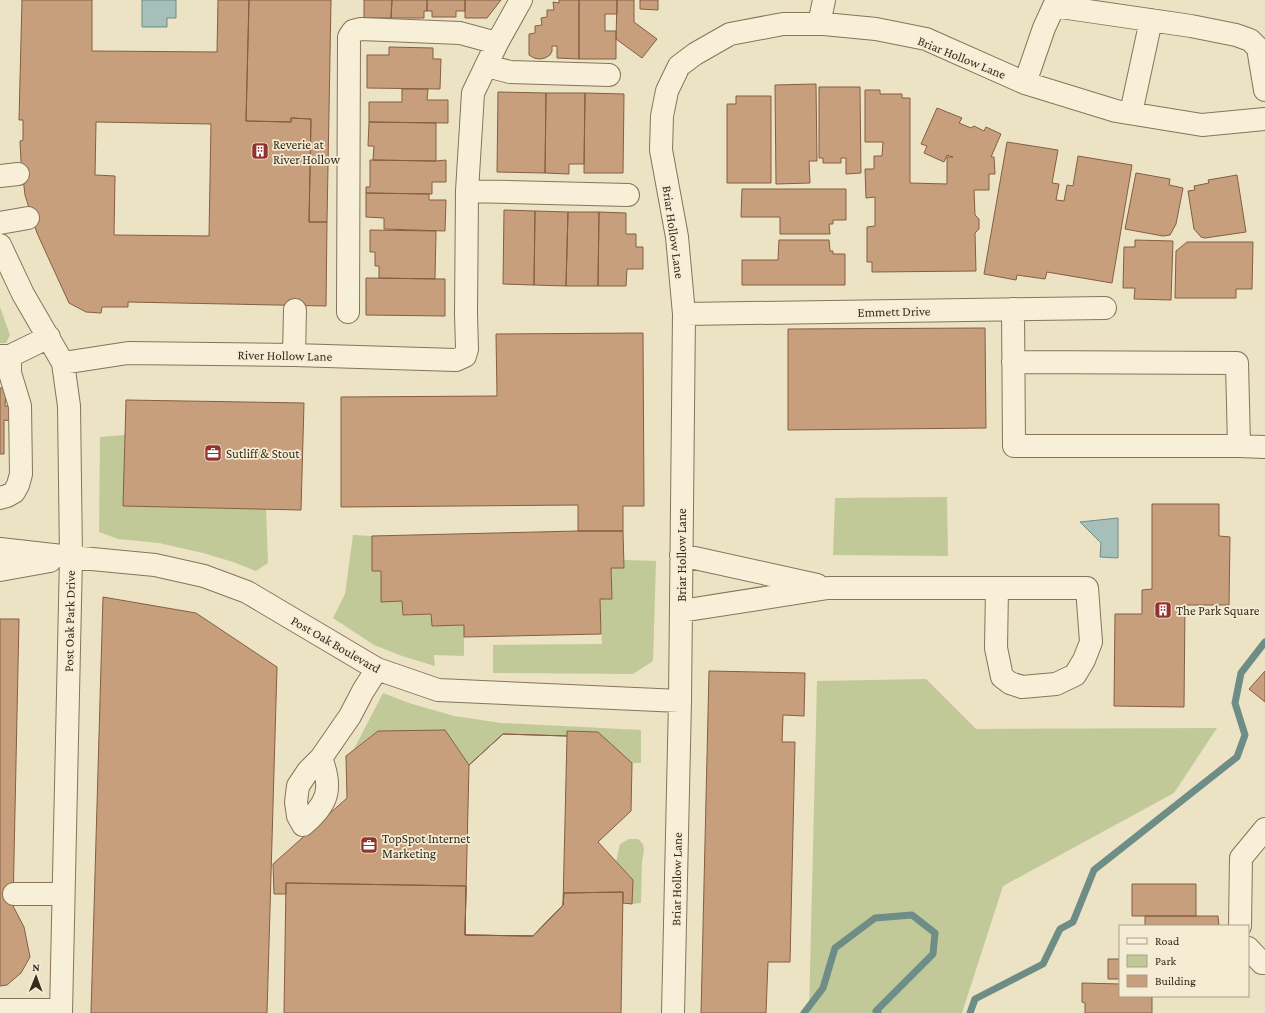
<svg xmlns="http://www.w3.org/2000/svg" width="1265" height="1013" font-family="'Crimson Pro',serif">
	<style>
		.green { fill: #c2c998 }
		.water { fill: #a6bfb9; stroke: #6d8d86 }
		.lines { fill: none; stroke-linecap: round; stroke-linejoin: round }
		.stream { stroke: #6d8d86; stroke-width: 7 }
		.building { fill: #c89f7c; stroke: #845f42; fill-rule: evenodd }
		.minor-casing { stroke: #86745b; stroke-width: 24 }
		.minor { stroke: #f7efd7; stroke-width: 22 }
		.labels { text-anchor: middle; stroke-width: 3.5; stroke-linejoin: round; paint-order: stroke }
		.street-label { font-size: 13px; fill: #362b1f; stroke: #f4ecd3 }
		.poi-label { font-size: 13px; fill: #362b1f; stroke: #f4ecd3; text-anchor: start }
	</style>
	<rect width="100%" height="100%" fill="#ece2c4"/>
	<path class="green" d="M0 307 10 335 6 343H0Z
		M125 435 124 506 266 509 268 563 256 571 233 562 203 553 159 543 118 539 99 532 100 437Z
		M947 497 948 556 833 555 835 498Z
		M353 535 372 536V570L381 571 382 601H402L403 615 431 614 432 626 464 625V656L434 655 435 666 402 656 374 645 333 618 345 594Z
		M624 560 656 561 653 661 633 674 493 673V645L602 644 600 599H612L611 568H624Z
		M926 679 976 729 1217 728 1174 793 1003 886 962 1013H809L817 681Z
		M383 693 409 703 454 716 501 723 641 730V763H632L598 732 568 731 567 736 503 734 469 765 445 730 378 731 354 749Z
		M629 839H638L643 844 644 850 642 862 641 903 632 904 633 880 616 862 620 844Z"/>
	<path class="water" d="M142 0H176V18H167V27H142Z
		M1118 518V558L1100 557 1101 543 1080 522Z"/>
	<g class="lines">
		<path class="stream" d="M804 1013 823 988 835 948 875 918 912 915 935 933 933 954 876 1011 878 1013
			M970 1013 975 999 1043 964 1060 929 1073 922 1094 870 1237 757 1245 735 1235 703 1241 673 1265 642"/>
	</g>
	<path class="building" d="M22 0H92V51L217 52 218 0H249L246 121 291 122V118L311 119 309 222H327L326 306 128 302V307H102L101 313 86 312 69 303 37 233 25 195 21 161 20 141 23 140V120H19ZM96 122 211 124 209 236 114 235 115 176 95 175Z
		M249 0H331L327 222H309L311 119 291 118V122L246 121Z
		M364 0H392L391 18H364Z
		M392 0H427V11H424V18H391Z
		M427 0H465V11H456V17H432V11H427Z
		M465 0H501L487 18H465Z
		M559 0H579V59L557 58V46H552V51L550 55 545 58 540 59 534 58 529 55V34L535 33V26L542 25 541 18 547 17V10H554L553 2 559 3Z
		M579 0H617V14H605V31H616V59H579Z
		M617 0H634V22L657 39 642 58 616 39Z
		M640 0H658V10L640 9Z
		M389 47 433 48V59H441L440 89 367 88V55H389Z
		M816 84 817 161H809L810 183 776 184 775 85Z
		M819 87H860L861 173 846 174V158H841V163H823V158H819Z
		M402 89H428L427 100H448V123L369 122V102H402Z
		M865 90H880V94H902V98H910V183L947 184V157H953L947 155 944 162 924 153 927 146 921 144 937 108 962 118 959 123 971 128 974 126 984 131 986 127 1001 134 991 157H994L995 174H989V190H974L975 215 979 219V229L975 233 976 271 872 272V262H867V227L875 226V197L866 198 865 169H874V156H882L883 142H865Z
		M498 92 546 93 545 173 497 172Z
		M546 93H585L584 164H569V174L545 173Z
		M585 93 624 94 623 173H584Z
		M736 96H771V183H727V104H736Z
		M369 122 436 123V161L373 160 374 146H368Z
		M1007 142 1058 150 1052 183 1059 184 1056 200 1064 201 1067 185 1073 186 1078 156 1132 165 1112 283 1047 272 1045 279 1017 275 1016 280 984 274Z
		M370 160 436 161 446 160V182H432V194L366 193V187H370Z
		M1136 173 1170 179 1169 185 1183 188 1176 224 1170 235 1163 236 1125 229Z
		M1237 175 1246 232 1205 238 1201 237 1194 229 1188 191 1195 190 1194 186 1209 183 1208 180Z
		M742 189H846V220H833V224H829L830 234H780V217H741Z
		M366 193 429 194V200H446L445 231 384 229V218L366 217Z
		M504 210 535 211 534 285 503 284Z
		M535 211 568 212 566 286 534 285Z
		M568 212H599L598 286H566Z
		M599 212 626 213V234H636V247H643V269H627L626 286H598Z
		M370 230 436 231 435 279 379 278V266H375V252H370Z
		M779 240H829L830 251H833V254H845V285H742V260H778Z
		M1135 240 1173 241 1171 300 1134 299 1135 288H1123L1124 247H1135Z
		M1187 242H1253L1252 289H1236V298H1175L1176 251Z
		M366 278 445 279V316L366 315Z
		M985 328 986 428 788 430V329Z
		M643 333 644 506H623V531H578V505L341 507V397L497 396 496 334Z
		M0 388H6L5 406H12V421L4 420V454H0Z
		M126 400 304 403 301 510 123 506Z
		M1152 504H1219V536L1230 537 1229 605H1185L1184 707 1114 706 1115 614H1142V590L1152 589Z
		M578 531H623L624 568H611L612 599H600L601 634 464 637V625L432 626 431 614 403 615 402 601 381 602V571H372V536Z
		M103 597 196 613 277 667 267 1013H91Z
		M0 619H19L13 906 24 927 30 957 21 973 7 985 0 986Z
		M709 671 805 673 804 716 783 715 782 742H795L790 962H768L766 1013H701Z
		M1265 671V702L1249 689Z
		M445 730 469 765 503 734 567 736V731L598 732 632 763 631 811 598 842 633 880 632 904 623 903V892L564 893 563 905 533 936 465 935 466 886 286 883V894H274L273 864 347 798 346 756 378 731Z
		M503 734 567 736 563 905 533 936 465 935 469 765Z
		M286 883 466 886 465 935 533 936 563 905 564 893 623 892 621 1013H284Z
		M1132 884H1196V916H1132Z
		M1145 916H1218L1219 926H1145Z
		M1108 959H1120V979H1108Z
		M1082 983 1120 984V996H1152V1013H1085V1003L1082 1002Z"/>
	<g class="lines">
		<defs>
			<path id="minor" d="M819 24 824 0
				M487 66 510 72 609 75
				M1025 83 1044 28 1054 6 1191 26 1236 35 1250 40 1258 48 1265 90
				M1131 113 1151 20
				M0 176 18 174
				M467 191 628 195
				M0 223 28 218
				M0 245 23 294 63 363 69 406 71 557 61 1013
				M1013 309 1014 446H1239L1237 363 1013 362
				M348 312 349 37 353 31 361 29 460 33 497 43
				M684 314 1105 308
				M294 355 295 310
				M0 356H10L49 337
				M63 363 128 353 294 355 456 360 465 356 467 349 466 314 467 191 473 93 497 43 521 0
				M1239 446 1265 447
				M0 498 7 496 14 492 18 485 21 474 20 406 10 373V356
				M0 549 71 557 155 565 204 576 247 592 377 669 438 690 680 701
				M681 555 817 585
				M0 570 50 561
				M681 611 828 588H1087L1091 642 1084 660 1075 675 1056 684 1022 687 1010 683 1002 677 996 648 997 588
				M321 758C333 789 328 804 303 825L298 816 296 802 298 786 308 771 321 758 350 716 363 691 377 669
				M14 894H63
				M1240 926 1241 858 1265 829
				M1248 948 1262 963H1265
				M0 1010H61
				M673 1013 680 701 684 314 677 237 661 150 662 116 667 91 679 66 695 54 730 34 783 24H824L876 29 926 39 1025 83 1116 111 1202 125 1265 119"/>
		</defs>
		<use href="#minor" class="minor-casing"/>
		<use href="#minor" class="minor"/>
	</g>
	<defs>
		<symbol id="building-square" viewBox="-11 -11 22 22"><rect x="-9" y="-9" width="18" height="18" rx="4" fill="#92322e" stroke="#f4ecd3"/><path d="M-4-6H4V6H1V3H-1V6H-4ZM-2.5-4.3h1.7v1.8h-1.7ZM.8-4.3h1.7v1.8H.8ZM-2.5-1h1.7V.8h-1.7ZM.8-1h1.7V.8H.8Z" fill="#fff"/></symbol>
		<symbol id="office-square" viewBox="-11 -11 22 22"><rect x="-9" y="-9" width="18" height="18" rx="4" fill="#92322e" stroke="#f4ecd3"/><path d="M-6-3h4V-5.5h4V-3h4V5H-6ZM-1-4.5V-3h2v-1.5ZM-6 0V1H6V0Z" fill="#fff"/></symbol>
	</defs>
	<g fill-rule="evenodd">
		<use href="#building-square" x="250" y="141" width="20" height="20"/>
		<use href="#office-square" x="203" y="443" width="20" height="20"/>
		<use href="#building-square" x="1153" y="600" width="20" height="20"/>
		<use href="#office-square" x="359" y="835" width="20" height="20"/>
	</g>
	<g class="labels">
		<g class="street-label">
			<text transform="translate(962 57) rotate(22)" y="5">Briar Hollow Lane</text>
			<text transform="translate(674 232) rotate(82)" y="5">Briar Hollow Lane</text>
			<text transform="translate(894 311) rotate(-1)" y="5">Emmett Drive</text>
			<text transform="translate(285 355) rotate(1)" y="5">River Hollow Lane</text>
			<text transform="translate(681 555) rotate(-90)" y="5">Briar Hollow Lane</text>
			<text transform="translate(69 621) rotate(-89)" y="5">Post Oak Park Drive</text>
			<text transform="translate(336 644) rotate(30)" y="5">Post Oak Boulevard</text>
			<text transform="translate(676 879) rotate(-89)" y="5">Briar Hollow Lane</text>
		</g>
		<g class="poi-label">
			<text x="273" y="149">Reverie at<tspan x="273" dy="15">River Hollow</tspan></text>
			<text x="226" y="458">Sutliff &amp; Stout</text>
			<text x="1176" y="615">The Park Square</text>
			<text x="382" y="843">TopSpot Internet<tspan x="382" dy="15">Marketing</tspan></text>
		</g>
	</g>
	<rect x="1119" y="925" width="130" height="72" fill="#f4ecd3" stroke="#a89f8b"/>
	<rect x="1127" y="938" width="20" height="6" fill="#f7efd7" stroke="#a89f8b"/>
	<text x="1155" y="945" font-size="12" fill="#362b1f">Road</text>
	<rect x="1127" y="955" width="20" height="12" fill="#c2c998" stroke="#a89f8b"/>
	<text x="1155" y="965" font-size="12" fill="#362b1f">Park</text>
	<rect x="1127" y="975" width="20" height="12" fill="#c89f7c" stroke="#a89f8b"/>
	<text x="1155" y="985" font-size="12" fill="#362b1f">Building</text>
	<g transform="translate(36 977) rotate(1)" stroke="#f4ecd3" stroke-width="3" paint-order="stroke">
	<path d="M0-3L7 15L0 10L-7 15Z" fill="#362b1f"/>
	<text y="-6" font-size="11" font-weight="bold" text-anchor="middle" fill="#362b1f">N</text>
	</g>
</svg>
